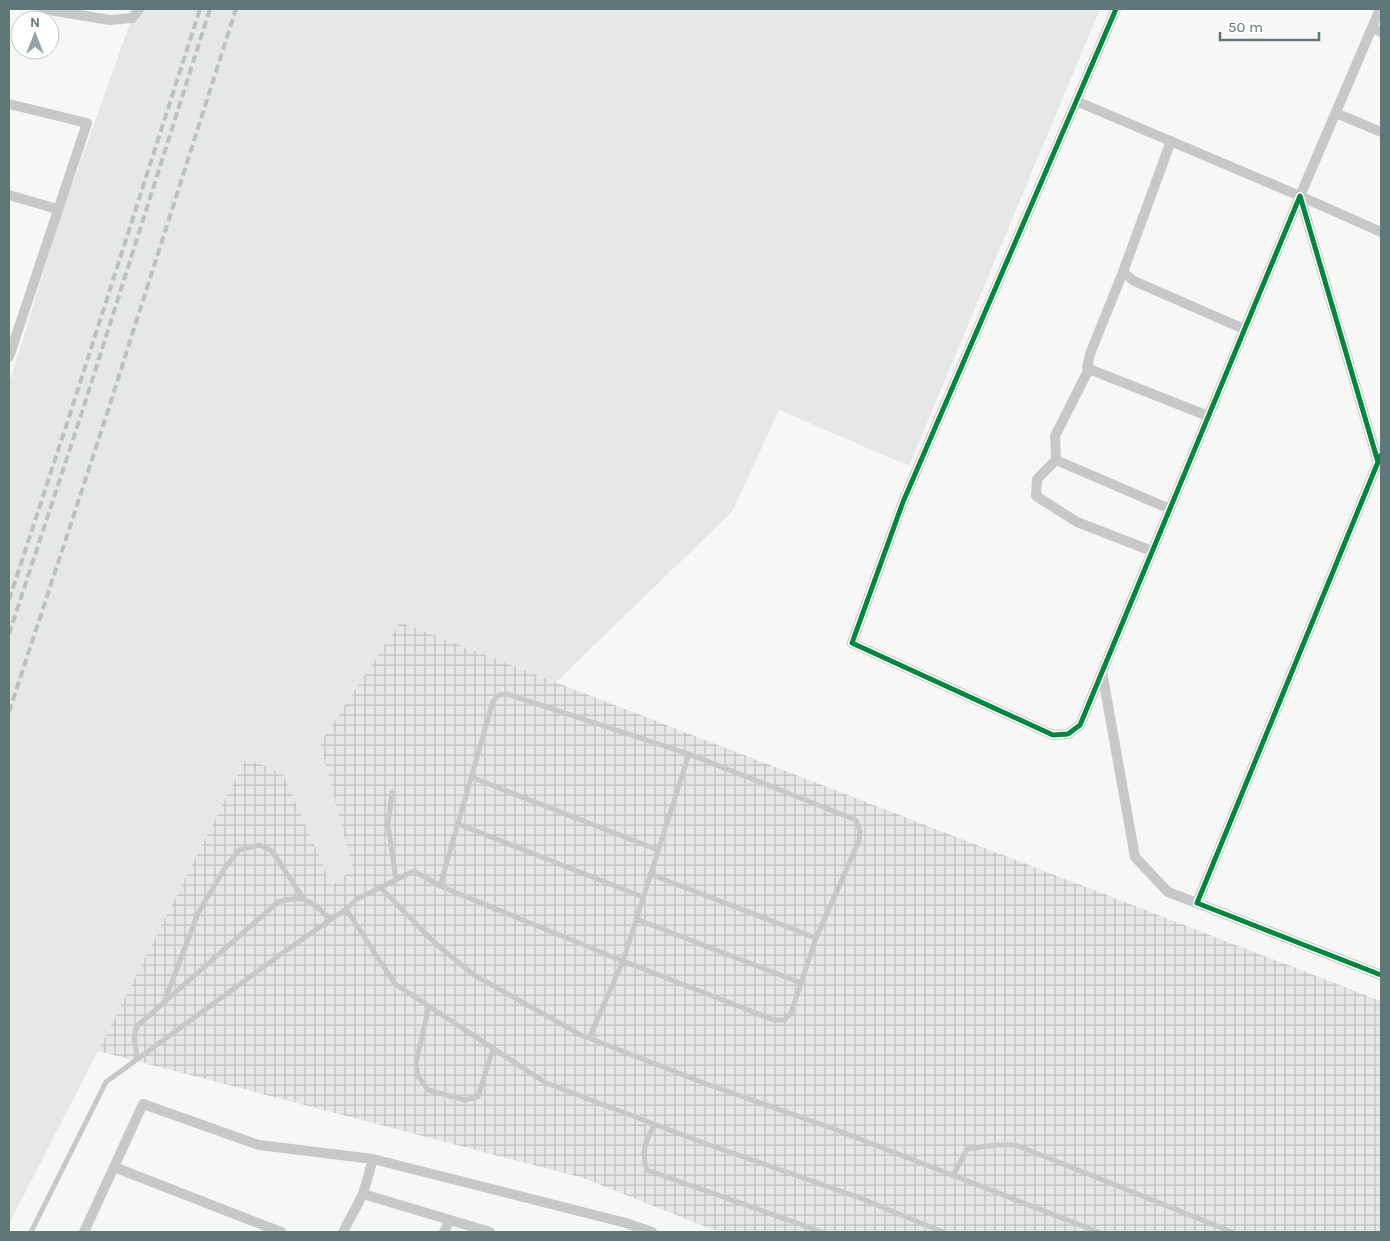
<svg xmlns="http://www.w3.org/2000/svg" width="1390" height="1241" font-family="Karla,sans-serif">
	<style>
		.built { fill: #e6e8e7 }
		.industrial { fill: url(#industrial-grid) }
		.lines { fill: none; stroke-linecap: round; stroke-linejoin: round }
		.lane { stroke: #c7c9c9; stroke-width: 5 }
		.street { stroke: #c7c9c9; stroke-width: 10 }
		.rail { stroke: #bcc0c0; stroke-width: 4; stroke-dasharray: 8 4; stroke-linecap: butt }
		.cycleway-casing { stroke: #fff; stroke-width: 8 }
		.cycleway { stroke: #00873e; stroke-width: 5 }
	</style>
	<defs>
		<pattern id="industrial-grid" width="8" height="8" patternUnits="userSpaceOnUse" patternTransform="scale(1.25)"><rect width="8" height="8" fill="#e6e8e7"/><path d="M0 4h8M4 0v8" fill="none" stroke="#bec1c0"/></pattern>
	</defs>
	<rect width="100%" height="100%" fill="#f7f7f6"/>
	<path class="built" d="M135 9H1100L909 466 779 410 732 512 556 682 400 622 320 743 353 869 332 887 283 775 246 758 98 1051 9 1224V384L59 222Z"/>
	<path class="industrial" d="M400 622 1381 1001V1232H719L583 1178 98 1051 246 758 283 774 332 886 353 869 320 743Z"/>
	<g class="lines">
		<path class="lane" d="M471 777 658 850
			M392 792 388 825 396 880
			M458 824 643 897
			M650 874 816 938
			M380 887 436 944 474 975 581 1035 704 1083 834 1129 1098 1232
			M346 909 357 899 414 871 440 886 623 961 774 1020H784L791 1013 816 938 859 841 860 831 856 820 689 754 507 694 499 695 493 701 440 886
			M636 919 801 983
			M165 1000 198 913 225 868 239 850 260 845 272 851 303 898
			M429 1006 416 1063 418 1076 428 1090 465 1100 478 1097 493 1048
			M589 1038 623 961 689 754
			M138 1059C135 1046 132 1039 137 1026L278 902C307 894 310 901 331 919
			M654 1124C647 1141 640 1151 647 1170L822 1232
			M953 1176 967 1149 996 1145H1016L1232 1232
			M31 1232 106 1082 284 952 346 909 395 984 546 1083 704 1143 860 1198 943 1232"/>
		<path class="street" d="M43 9 110 20 132 18 138 11 139 9
			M1116 9 903 502 852 643 1053 735 1068 734 1080 725 1300 196 1378 462 1381 455
			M1380 9 1300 196 1381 232
			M1372 28 1381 32
			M1076 101 1300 196
			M9 104 87 123 9 357
			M1336 113 1381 132
			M9 195 57 209
			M1123 272 1134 281 1244 329
			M1089 369 1208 416
			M1056 460 1170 509
			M1381 462H1378L1197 903 1381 975
			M1152 551 1077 522 1036 496 1037 479 1056 460 1055 436 1089 369 1087 368 1090 354 1123 272 1171 141
			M1102 672 1135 857 1168 892 1197 903
			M373 1159 626 1223 652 1232
			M114 1167 281 1232
			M363 1194 490 1232
			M84 1232 143 1104 259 1145 373 1159 363 1194 343 1232
			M444 1232 450 1220"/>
		<path class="rail" d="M9 600 70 414 200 9
			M9 634 82 412 210 9
			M9 712 102 429 236 9"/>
		<defs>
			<path id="cycleway" d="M1116 9 903 502 852 643 1053 735 1068 734 1080 725 1300 196 1378 462 1381 455
				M1381 462H1378L1197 903 1381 975"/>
		</defs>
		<use href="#cycleway" class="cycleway-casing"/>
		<use href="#cycleway" class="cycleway"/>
	</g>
	<rect width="1390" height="1241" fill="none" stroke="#5f7778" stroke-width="20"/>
	<g transform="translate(35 35)"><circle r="24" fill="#ffffff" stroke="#bfc9c9"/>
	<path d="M0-4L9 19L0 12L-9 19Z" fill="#94a4a4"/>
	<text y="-8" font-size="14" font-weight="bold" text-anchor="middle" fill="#5f7778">N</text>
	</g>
	<path d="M1220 32v8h99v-8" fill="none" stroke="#5f7778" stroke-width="2.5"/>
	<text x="1228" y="32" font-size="15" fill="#5f7778" stroke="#ffffff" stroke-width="4" paint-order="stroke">50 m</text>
</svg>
